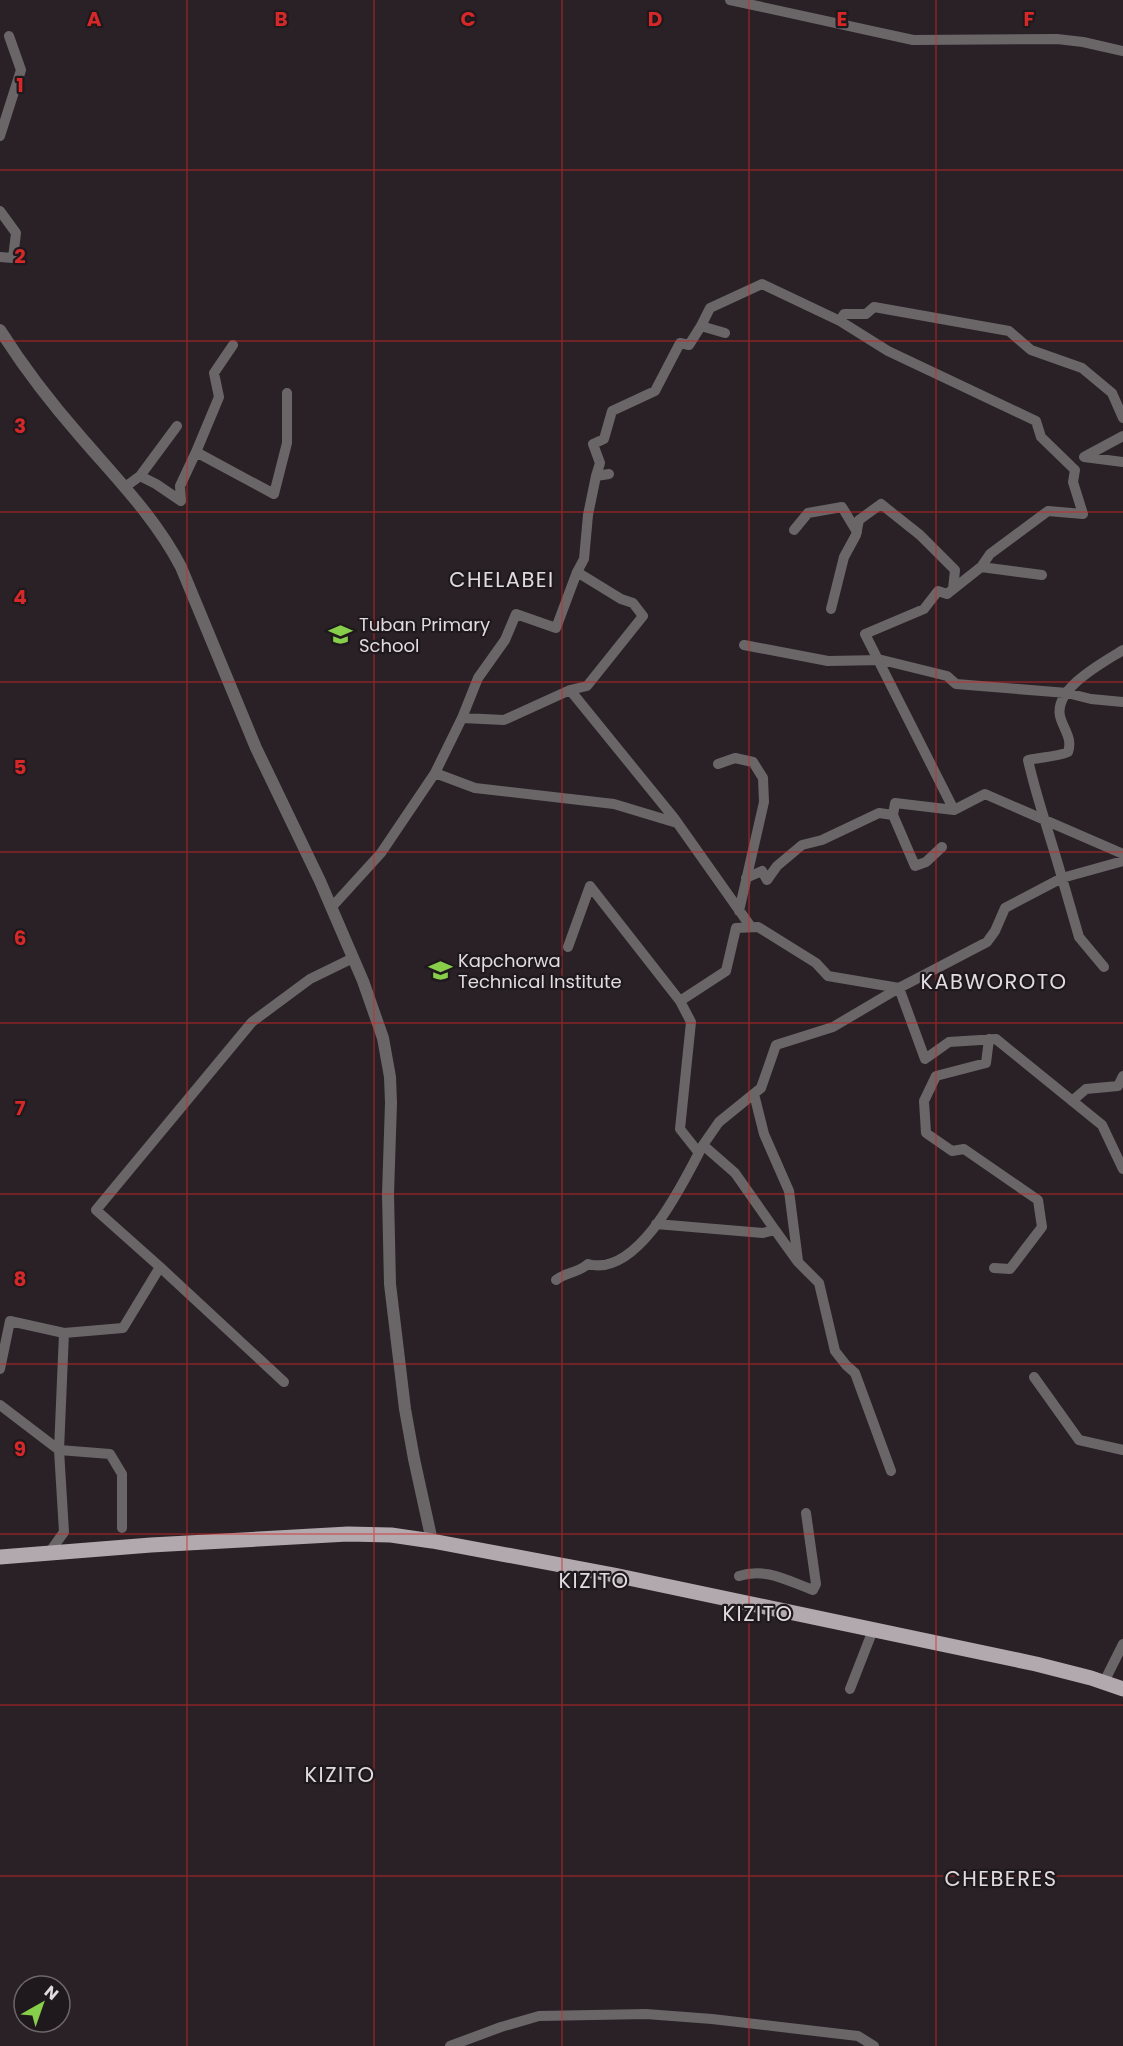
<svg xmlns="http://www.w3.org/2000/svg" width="1123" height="2046" font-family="Poppins,sans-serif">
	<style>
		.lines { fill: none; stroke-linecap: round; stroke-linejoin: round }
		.minor { stroke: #6a6668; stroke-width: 10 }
		.tertiary { stroke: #6a6668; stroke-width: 12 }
		.primary { stroke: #b1a9ad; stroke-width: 15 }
		.grid { fill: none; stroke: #d62828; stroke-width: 1.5; stroke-opacity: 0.55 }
		.labels { text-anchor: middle; stroke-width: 4.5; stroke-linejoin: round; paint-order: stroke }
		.poi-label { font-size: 18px; fill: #e0dbde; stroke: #1f181c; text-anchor: start }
		.quarter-label { font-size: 21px; letter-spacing: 1.5px; fill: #e0dbde; stroke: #1f181c }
		.grid-label { font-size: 20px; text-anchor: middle; font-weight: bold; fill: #d62828; stroke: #1f181c; stroke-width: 4.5; stroke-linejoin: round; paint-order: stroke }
	</style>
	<rect width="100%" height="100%" fill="#292126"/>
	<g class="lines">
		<path class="minor" d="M730 0 913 40 1057 39 1083 42 1123 51
			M0 136 21 70 9 36
			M0 211 16 233 13 258 0 257
			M701 326 710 308 762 284 840 321
			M1123 436 1084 457 1123 462
			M196 452 219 397 214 373 233 345
			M140 476 177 426
			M596 476 600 463 593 444 604 439 612 411 655 391 680 343 689 345 701 326 725 333
			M125 487 140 476 156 484 181 501 180 486 196 452 274 494 287 443V393
			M794 530 808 513 842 507 857 532
			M981 567 990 554 1048 511 1083 514 1073 482 1075 470 1041 437 1036 421 888 351 840 321 844 314H866L874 307 1009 331 1031 350 1082 368 1112 393 1123 418
			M577 572 584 559 588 515 596 476 609 474
			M831 609 844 557 856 535 859 520 881 504 920 535 955 570 953 589
			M744 645 828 661 882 660 947 676 956 684 1067 693 1091 699 1123 702
			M1123 650C1104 662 1054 688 1060 716 1063 729 1073 738 1068 752 1056 757 1041 757 1028 760 1037 800 1051 838 1062 878L1123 861
			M570 690 674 818 751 927
			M462 718 478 678 505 640 516 614 556 628 577 572 621 599 633 603 643 616 587 686 570 690 504 720 462 718 435 773 475 788 614 804 677 823
			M718 764 735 758 753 762 763 778 764 802 739 911
			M954 810 865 634 924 609 938 591 947 594 981 567 1042 575
			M942 847 926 862 915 866 893 815 895 803 954 810 985 794 1123 854
			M746 878 762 871 767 880 777 866 802 845 822 840 879 813 893 815
			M331 908 381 853 435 773
			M568 947 590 886 680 1001
			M1104 967 1079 937 1062 878 1005 908 995 931 987 942 899 988 925 1059 949 1042 996 1039 1102 1125 1123 1169
			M989 1039 986 1063 936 1076 924 1101 926 1133 952 1151 964 1149 1038 1200 1042 1227 1010 1269 994 1268
			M754 1094 764 1134 789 1191 798 1261
			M1072 1101 1086 1089 1118 1086 1123 1076
			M699 1153 680 1129 691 1022 680 1001 726 971 736 928 758 927 816 963 828 976 899 988 833 1027 776 1045 761 1088 719 1122 703 1145
			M775 1230 798 1262 819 1283 835 1351 846 1365 855 1373 891 1471
			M160 1267 96 1210 252 1022 310 979 353 958
			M556 1280C566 1272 576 1274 588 1264 639 1278 684 1181 703 1145L735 1173 775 1230 763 1233 656 1224
			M64 1333 123 1328 160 1267 284 1382
			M0 1369 10 1321 64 1333 59 1450 64 1532 49 1553
			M1034 1377 1079 1440 1123 1450
			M0 1405 59 1450 110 1454 122 1474V1528
			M739 1576C765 1567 788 1581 813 1590L816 1584 806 1513
			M1104 1682 1123 1644
			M850 1689 873 1630
			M450 2046 501 2027 539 2016 646 2014 712 2019 858 2036 874 2046"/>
		<path class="tertiary" d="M0 330C24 368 51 403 80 436 116 478 155 517 181 567L256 748 320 881 363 981 383 1038 390 1077 391 1103 388 1194 390 1284 405 1409 414 1459 432 1541"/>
		<path class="primary" d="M0 1557 151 1545 348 1534 391 1535 432 1541 614 1575 1036 1664 1091 1678 1123 1689"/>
	</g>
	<path class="grid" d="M187 0V2046M374 0V2046M562 0V2046M749 0V2046M936 0V2046M0 170H1123M0 341H1123M0 512H1123M0 682H1123M0 852H1123M0 1023H1123M0 1194H1123M0 1364H1123M0 1534H1123M0 1705H1123M0 1876H1123"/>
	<defs>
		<symbol id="school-bare" viewBox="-9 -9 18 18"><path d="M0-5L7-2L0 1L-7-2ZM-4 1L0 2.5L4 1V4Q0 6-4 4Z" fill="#87cf4a" stroke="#1f181c" stroke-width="2.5" paint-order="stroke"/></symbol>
		<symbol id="university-bare" viewBox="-9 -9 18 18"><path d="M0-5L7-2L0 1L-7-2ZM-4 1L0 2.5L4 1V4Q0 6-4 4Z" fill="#87cf4a" stroke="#1f181c" stroke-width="2.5" paint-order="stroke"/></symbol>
	</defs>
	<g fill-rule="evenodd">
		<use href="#school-bare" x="324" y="618" width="33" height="33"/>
		<use href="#university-bare" x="424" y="954" width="33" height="33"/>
	</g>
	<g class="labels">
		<g class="poi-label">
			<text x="359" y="631">Tuban Primary<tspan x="359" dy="21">School</tspan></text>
			<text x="458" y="967">Kapchorwa<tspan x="458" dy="21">Technical Institute</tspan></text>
		</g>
		<g class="quarter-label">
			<text x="502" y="587">CHELABEI</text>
			<text x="994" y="989">KABWOROTO</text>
			<text x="594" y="1588">KIZITO</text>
			<text x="758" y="1621">KIZITO</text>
			<text x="340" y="1782">KIZITO</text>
			<text x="1001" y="1886">CHEBERES</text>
		</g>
	</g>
	<g class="grid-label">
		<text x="94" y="26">A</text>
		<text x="281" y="26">B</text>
		<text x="468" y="26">C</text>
		<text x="655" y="26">D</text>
		<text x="842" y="26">E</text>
		<text x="1029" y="26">F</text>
		<text x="20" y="92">1</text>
		<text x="20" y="263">2</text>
		<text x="20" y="433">3</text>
		<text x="20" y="604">4</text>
		<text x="20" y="774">5</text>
		<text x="20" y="945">6</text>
		<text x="20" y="1115">7</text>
		<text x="20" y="1286">8</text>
		<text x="20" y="1456">9</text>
	</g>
	<g transform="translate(42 2004) rotate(40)"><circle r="28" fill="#1f181c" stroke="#6c666a" stroke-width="1.5"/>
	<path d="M0-4.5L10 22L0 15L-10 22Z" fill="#87cf4a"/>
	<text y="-9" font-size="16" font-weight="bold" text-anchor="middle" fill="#e0dbde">N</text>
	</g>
</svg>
